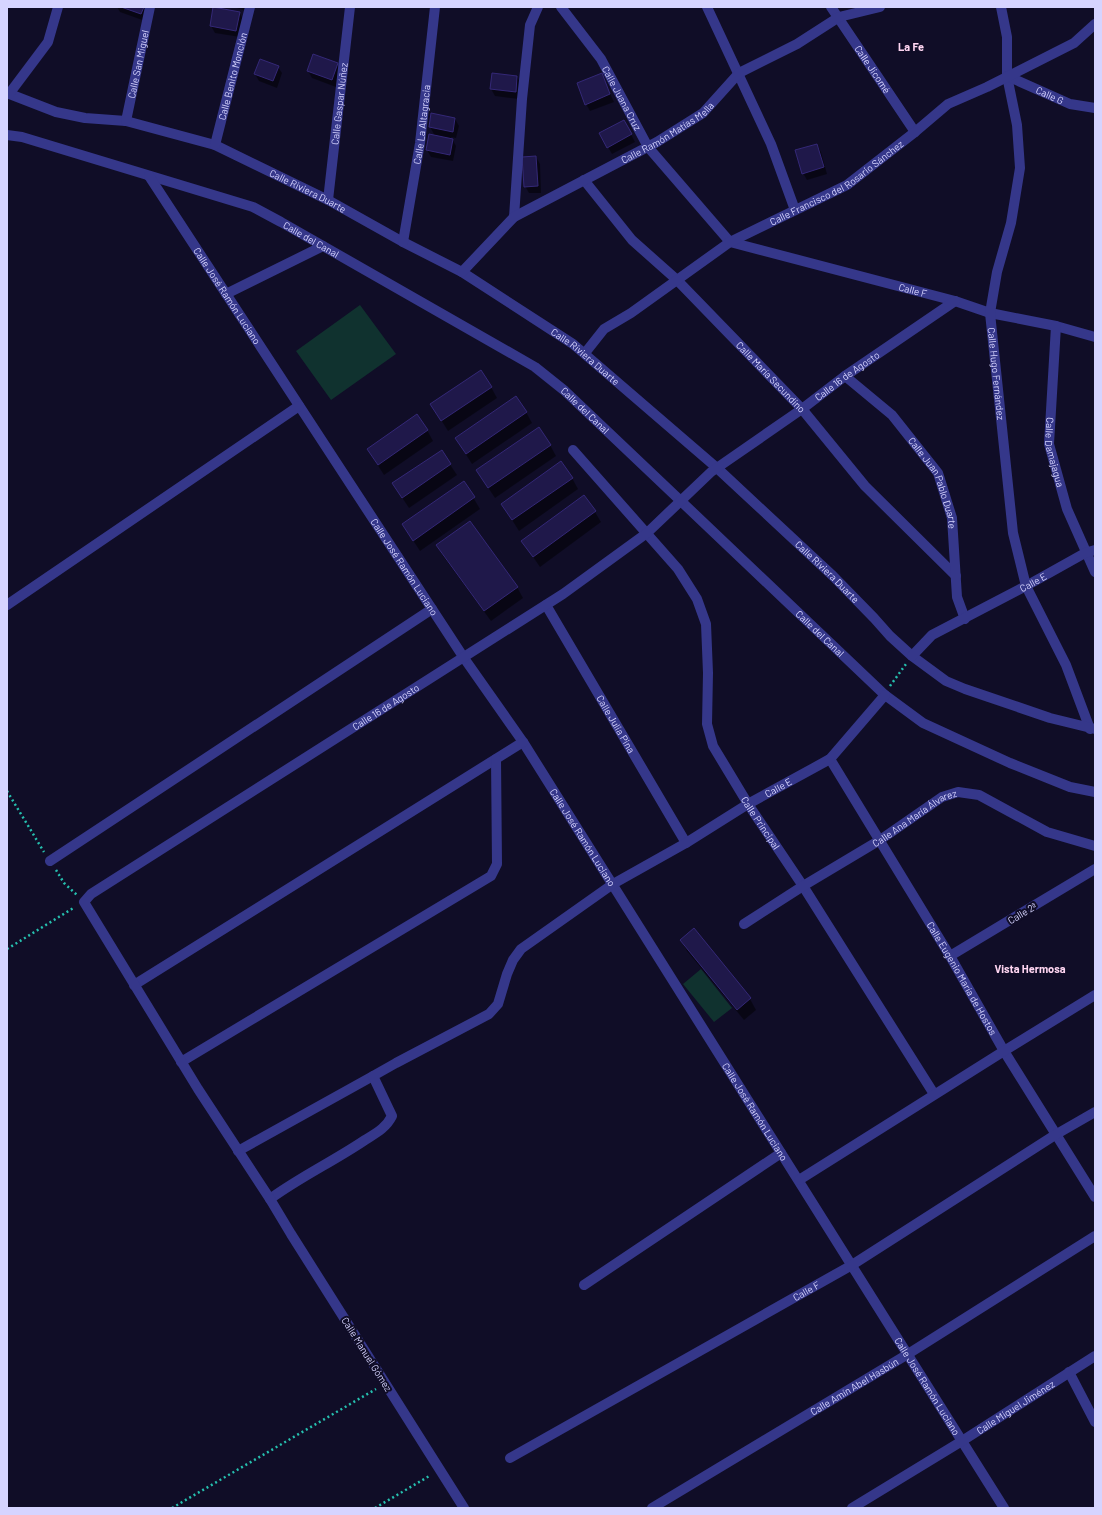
<svg xmlns="http://www.w3.org/2000/svg" width="1102" height="1515" font-family="Barlow,sans-serif">
	<style>
		.green { fill: #10322f }
		.shadow { fill: #0007 }
		.building { fill: #1f184a; stroke: #342877 }
		.lines { fill: none; stroke-linecap: round; stroke-linejoin: round }
		.path { stroke: #26c0af; stroke-width: 2.5; stroke-dasharray: 2 3; stroke-linecap: butt }
		.minor { stroke: #35378a; stroke-width: 10 }
		.labels { text-anchor: middle; stroke-width: 4; stroke-linejoin: round; paint-order: stroke }
		.street-label { font-size: 10px; fill: #d6d4ff; stroke: #100d27 }
		.neighbourhood-label { font-size: 11px; font-weight: bold; fill: #ffd6f2; stroke: #100d27 }
	</style>
	<rect width="100%" height="100%" fill="#100d27"/>
	<path class="green" d="M360 305 396 354 331 400 296 351Z
		M701 969 732 1008 714 1022 683 984Z"/>
	<path class="shadow" d="M117 7H150L145 21 120 12Z
		M233 7H251L250 12Z
		M214 8 239 12 243 19 240 37 215 33 211 26Z
		M337 64 341 71 336 87 312 78 308 71Z
		M278 67 282 73 277 88 259 81 255 74Z
		M601 75 614 102 590 111 586 104Z
		M517 77 521 84 519 99 495 96 491 89Z
		M432 114 455 119 459 126 456 138 451 137 456 146 453 161 431 157 427 150 435 136 430 127Z
		M624 121 635 142 612 154 600 134Z
		M817 145 821 152 827 174 807 180 803 173Z
		M536 157 540 164 541 193H529L525 186Z
		M491 387 497 398 448 431 438 415Z
		M526 412 532 423 472 464 456 439Z
		M427 430 433 441 384 475 368 450Z
		M550 445 556 456 495 498 477 471Z
		M441 451 457 475 409 508 393 484Z
		M572 478 578 489 519 531 502 504Z
		M464 482 480 509 420 551 403 525Z
		M595 512 601 522 540 567 522 541Z
		M437 546 517 587 523 598 491 621 443 556Z
		M694 930 750 999 756 1010 744 1020 687 951 681 940Z"/>
	<path class="building" d="M121 7H144L141 14Z
		M213 7 240 12 236 31 210 26Z
		M313 54 338 63 332 80 307 71Z
		M260 59 279 66 273 81 254 74Z
		M492 73 517 76 516 92 490 89Z
		M602 73 610 94 585 105 577 83Z
		M431 113 455 118 453 132 429 127Z
		M624 120 632 134 607 148 599 133Z
		M429 134 453 139 450 155 426 150Z
		M817 144 824 167 802 174 795 150Z
		M536 156 538 186 524 187 522 157Z
		M481 370 492 387 441 421 430 404Z
		M516 396 527 412 466 454 455 438Z
		M417 414 428 430 378 465 367 449Z
		M539 427 551 445 488 488 476 470Z
		M442 450 451 464 402 498 392 483Z
		M561 461 573 478 512 520 501 504Z
		M464 481 475 497 413 541 402 524Z
		M584 495 596 511 533 557 521 541Z
		M470 521 518 587 484 611 436 545Z
		M694 928 751 998 737 1010 680 940Z"/>
	<g class="lines">
		<path class="path" d="M890 686 906 664
			M7 791 44 852
			M56 870 64 883 77 895
			M7 949 75 907
			M172 1508 376 1389
			M375 1508 431 1475"/>
		<g class="minor">
			<path id="s1" d="M561 7 601 59 648 147 730 242 955 301 990 313 1056 326 1095 337"/>
			<path d="M707 7 771 144 795 210"/>
			<path id="s2" d="M831 7 915 132"/>
			<path id="s3" d="M1001 7 1007 37V76L1017 125 1020 168 1011 223 997 272 990 313 1013 533 1026 586 1066 665 1090 729"/>
			<path id="s4" d="M1007 76 1070 104 1095 108"/>
			<path id="s5" d="M7 93 56 112 85 118 126 121 215 145 328 200 403 242 462 272 573 344 717 468 833 576 874 618 890 636 912 656 946 681 965 689 1050 718 1095 729"/>
			<path d="M9 94 48 42 58 7"/>
			<path id="s6" d="M126 121 150 7"/>
			<path id="s7" d="M7 135 22 137 253 207 281 222 535 367 565 391 885 695 923 723 1010 763 1070 787 1095 792"/>
			<path id="s8" d="M215 145 250 7"/>
			<path id="s9" d="M149 176 464 658 523 742 1004 1508"/>
			<path id="s10" d="M584 180 632 240 677 280 802 409 865 486 956 576"/>
			<path id="s11" d="M328 200 350 7"/>
			<path d="M514 217 522 99 530 25 538 7"/>
			<path id="s12" d="M403 242 420 143 435 7"/>
			<path id="s13" d="M462 272 514 217 657 142 703 113 739 73 797 44 839 17 880 7"/>
			<path d="M226 294 323 246"/>
			<path id="s14" d="M1056 326 1049 444 1067 509 1095 572"/>
			<path id="s15" d="M585 353 604 329 631 313 730 242 847 185 915 132 948 104 987 87 1074 43 1095 24"/>
			<path id="s16" d="M845 376 892 415 938 473 952 518 957 597 965 619"/>
			<path id="s17" d="M573 450 678 569 697 599 706 624 708 673 707 724 713 746 748 804 803 886 934 1094"/>
			<path d="M7 605 299 406"/>
			<path id="s18" d="M546 605 686 843"/>
			<path id="s19" d="M912 656 932 635 1026 586 1085 553 1095 550"/>
			<path id="s20" d="M830 759 950 956 1004 1051 1095 1197"/>
			<path d="M50 861 432 609"/>
			<path id="s21" d="M744 924 803 886 880 840 942 797 958 792 979 795 1047 832 1095 846"/>
			<path d="M950 956 1095 869"/>
			<path d="M134 985 523 742"/>
			<path d="M181 1062 491 876 497 864 496 759"/>
			<path d="M238 1151 373 1076"/>
			<path d="M799 1180 1004 1051 1095 995"/>
			<path id="s22" d="M270 1199C300 1177 334 1161 365 1140 376 1133 386 1128 392 1116L373 1076 396 1063 489 1014 498 1004 507 974 513 960 521 949 613 884 686 843 748 804 830 759 885 695"/>
			<path d="M584 1285 781 1153"/>
			<path d="M1069 1372 1095 1422"/>
			<path id="s23" d="M510 1458 852 1265 1055 1135 1095 1112"/>
			<path id="s24" d="M464 1508 291 1234 270 1199 198 1089 84 902 91 894 563 594 647 533 711 472 802 409 845 376 955 301"/>
			<path id="s25" d="M652 1508 908 1354 1095 1236"/>
			<path id="s26" d="M852 1508 962 1441 1095 1356"/>
		</g>
	</g>
	<g class="labels">
		<g class="street-label">
			<text dy="4" stroke="none"><textPath href="#s6" startOffset="58">Calle San Miguel</textPath></text>
			<text dy="4" stroke="none"><textPath href="#s2" startOffset="75">Calle Jicomé</textPath></text>
			<text dy="4" stroke="none"><textPath href="#s8" startOffset="71">Calle Benito Monción</textPath></text>
			<text dy="4" stroke="none"><textPath href="#s4" startOffset="47">Calle G</textPath></text>
			<text dy="4" stroke="none"><textPath href="#s1" startOffset="110">Calle Juana Cruz</textPath></text>
			<text dy="4" stroke="none"><textPath href="#s11" startOffset="97">Calle Gaspar Núñez</textPath></text>
			<text dy="4" stroke="none"><textPath href="#s12" startOffset="119">Calle La Altagracia</textPath></text>
			<text dy="4" stroke="none"><textPath href="#s13" startOffset="251">Calle Ramón Matías Mella</textPath></text>
			<text dy="4" stroke="none"><textPath href="#s15" startOffset="306">Calle Francisco del Rosario Sánchez</textPath></text>
			<text dy="4" stroke="none"><textPath href="#s5" startOffset="319">Calle Riviera Duarte</textPath></text>
			<text dy="4" stroke="none"><textPath href="#s7" startOffset="323">Calle del Canal</textPath></text>
			<text dy="4" stroke="none"><textPath href="#s1" startOffset="480">Calle F</textPath></text>
			<text dy="4" stroke="none"><textPath href="#s9" startOffset="143">Calle José Ramón Luciano</textPath></text>
			<text dy="4" stroke="none"><textPath href="#s5" startOffset="643">Calle Riviera Duarte</textPath></text>
			<text dy="4" stroke="none"><textPath href="#s3" startOffset="372">Calle Hugo Fernández</textPath></text>
			<text dy="4" stroke="none"><textPath href="#s24" startOffset="1644">Calle 16 de Agosto</textPath></text>
			<text dy="4" stroke="none"><textPath href="#s10" startOffset="272">Calle María Secundino</textPath></text>
			<text dy="4" stroke="none"><textPath href="#s7" startOffset="647">Calle del Canal</textPath></text>
			<text dy="4" stroke="none"><textPath href="#s14" startOffset="127">Calle Damajagua</textPath></text>
			<text dy="4" stroke="none"><textPath href="#s16" startOffset="142">Calle Juan Pablo Duarte</textPath></text>
			<text dy="4" stroke="none"><textPath href="#s9" startOffset="467">Calle José Ramón Luciano</textPath></text>
			<text dy="4" stroke="none"><textPath href="#s5" startOffset="967">Calle Riviera Duarte</textPath></text>
			<text dy="4" stroke="none"><textPath href="#s19" startOffset="143">Calle E</textPath></text>
			<text dy="4" stroke="none"><textPath href="#s7" startOffset="971">Calle del Canal</textPath></text>
			<text dy="4" stroke="none"><textPath href="#s24" startOffset="1075">Calle 16 de Agosto</textPath></text>
			<text dy="4" stroke="none"><textPath href="#s18" startOffset="138">Calle Julia Pina</textPath></text>
			<text dy="4" stroke="none"><textPath href="#s22" startOffset="702">Calle E</textPath></text>
			<text dy="4" stroke="none"><textPath href="#s21" startOffset="201">Calle Ana María Álvarez</textPath></text>
			<text dy="4" stroke="none"><textPath href="#s17" startOffset="434">Calle Principal</textPath></text>
			<text dy="4" stroke="none"><textPath href="#s9" startOffset="791">Calle José Ramón Luciano</textPath></text>
			<text transform="translate(1022 913) rotate(-31)" y="4">Calle 2ª</text>
			<text dy="4" stroke="none"><textPath href="#s20" startOffset="256">Calle Eugenio María de Hostos</textPath></text>
			<text dy="4" stroke="none"><textPath href="#s9" startOffset="1115">Calle José Ramón Luciano</textPath></text>
			<text dy="4" stroke="none"><textPath href="#s23" startOffset="340">Calle F</textPath></text>
			<text transform="translate(367 1354) rotate(58)" y="4">Calle Manuel Gómez</text>
			<text dy="4" stroke="none"><textPath href="#s25" startOffset="236">Calle Amín Abel Hasbún</textPath></text>
			<text dy="4" stroke="none"><textPath href="#s9" startOffset="1439">Calle José Ramón Luciano</textPath></text>
			<text dy="4" stroke="none"><textPath href="#s26" startOffset="192">Calle Miguel Jiménez</textPath></text>
		</g>
		<g class="neighbourhood-label">
			<text x="911" y="51">La Fe</text>
			<text x="1030" y="973">Vista Hermosa</text>
		</g>
	</g>
	<rect width="1102" height="1515" fill="none" stroke="#d6d4ff" stroke-width="16"/>
</svg>
